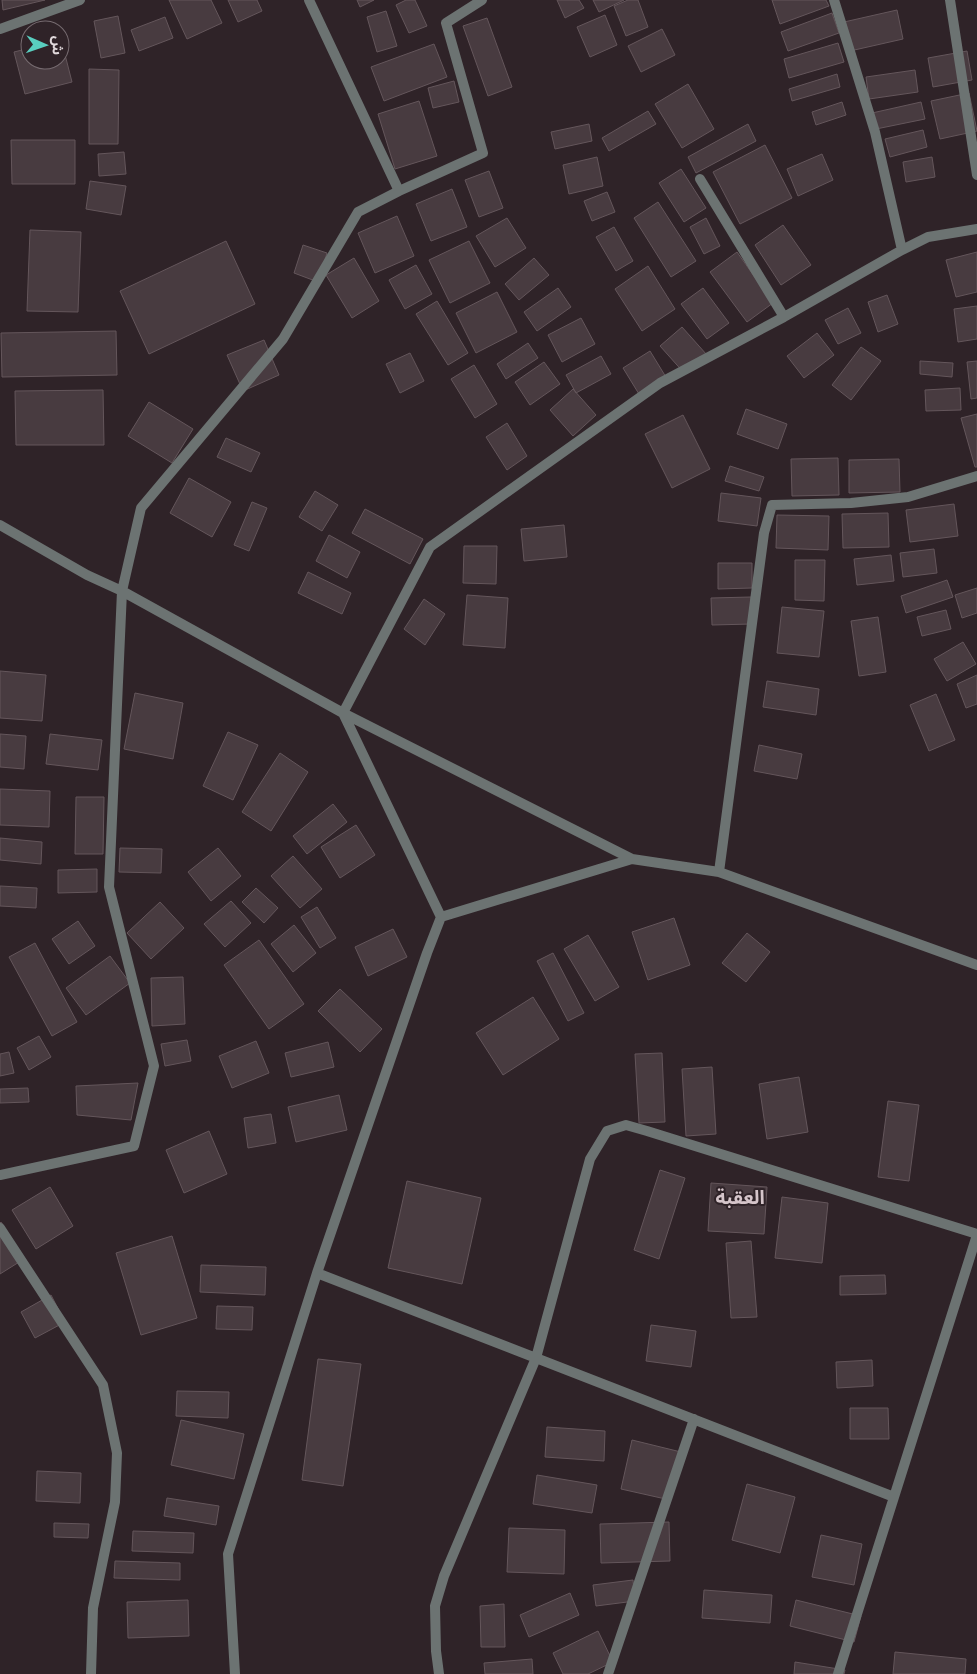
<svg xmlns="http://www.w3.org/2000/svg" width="977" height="1674" font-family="'PT Sans','Noto Sans Arabic',sans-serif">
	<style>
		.building { fill: #483b40; stroke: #64565b }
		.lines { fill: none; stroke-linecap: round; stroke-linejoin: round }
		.minor { stroke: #6c7372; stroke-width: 10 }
		.labels { text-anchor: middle; stroke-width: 4; stroke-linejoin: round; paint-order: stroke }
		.district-label { font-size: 19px; font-weight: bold; fill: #d5c5ca; stroke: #2f2328 }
	</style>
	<rect width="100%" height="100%" fill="#2f2328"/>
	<path class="building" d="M2 0H45L3 10Z
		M169 0H211L222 23 187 39Z
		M228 0H257L262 11 238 22Z
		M357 0H374L360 7Z
		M406 0H415L427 26 409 33 396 5Z
		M557 0H579L584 8 565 18Z
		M593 0H624L599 12Z
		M628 0H638L648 27 626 36 614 6Z
		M772 0H826L829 6 780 24Z
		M897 10 903 39 850 51 844 22Z
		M386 11 397 46 377 52 367 17Z
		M832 13 839 33 788 51 781 32Z
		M605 15 617 45 590 57 577 27Z
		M118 16 125 53 101 58 94 21Z
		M165 17 173 38 139 51 131 30Z
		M487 18 512 87 488 96 463 26Z
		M662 29 675 55 641 72 628 46Z
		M61 39 72 82 25 94 14 52 30 48V60H60V40Z
		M838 43 844 62 789 78 784 59Z
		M434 44 447 77 384 101 371 67Z
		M967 51 972 80 933 87 928 58Z
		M89 69 119 70 118 144H89Z
		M915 70 918 92 869 99 866 77Z
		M837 74 840 87 792 101 789 89Z
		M454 81 459 102 433 108 428 88Z
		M688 84 714 129 682 148 655 104Z
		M969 93 977 131 940 139 931 101Z
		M419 101 437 156 395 169 378 114Z
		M842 102 846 115 816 125 812 112Z
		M921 102 925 119 876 129 872 113Z
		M648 111 656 124 609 151 602 138Z
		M589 124 592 141 555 149 551 132Z
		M748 124 756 141 696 173 688 157Z
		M923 130 927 147 890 157 885 139Z
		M11 140H75V184H12Z
		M765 145 792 198 740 224 713 172Z
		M124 152 126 174 99 176 98 154Z
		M822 154 833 180 798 196 787 169Z
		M597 157 603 186 569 194 563 165Z
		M932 157 935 177 906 182 903 162Z
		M681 169 706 208 684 222 659 183Z
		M489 171 503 208 479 217 465 180Z
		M90 181 126 186 121 215 86 209Z
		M452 189 467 227 431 241 416 204Z
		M607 192 615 212 592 221 584 201Z
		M658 202 696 261 671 277 634 218Z
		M397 216 414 256 375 273 358 233Z
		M507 218 526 248 495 267 476 236Z
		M706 218 720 246 704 254 690 227Z
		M783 225 811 265 781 285 755 245Z
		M614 227 633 261 616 271 596 237Z
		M30 230 81 232 78 312 27 311Z
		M226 241 255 304 149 354 120 291Z
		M469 241 490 283 450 303 429 260Z
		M303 245 327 253 318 282 294 273Z
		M737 252 773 303 747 322 710 272Z
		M977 252V292L956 297 946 260Z
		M354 258 379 301 352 318 326 275Z
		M534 258 549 275 519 300 505 284Z
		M416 265 432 294 405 309 389 280Z
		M648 266 675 309 642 331 615 289Z
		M558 288 571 307 537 331 524 312Z
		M703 288 729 323 707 339 681 304Z
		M497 292 517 332 476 353 456 313Z
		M887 295 898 324 878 332 868 302Z
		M437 301 468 353 448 365 416 314Z
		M977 306V339L958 342 954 309Z
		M848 308 861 333 838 344 825 320Z
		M581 318 595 344 562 362 548 335Z
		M682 327 707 355 685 374 660 346Z
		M116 331 117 375 2 377 1 333Z
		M817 333 834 355 804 378 787 356Z
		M264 340 279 375 243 391 227 355Z
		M528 343 538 358 506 379 497 364Z
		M861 347 881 361 851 400 832 385Z
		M650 351 669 382 642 399 623 368Z
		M410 353 424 381 400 393 386 364Z
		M601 356 611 374 576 393 566 375Z
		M920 361 953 363 952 377 920 374Z
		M977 361V398L971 399 967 362Z
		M544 362 560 384 530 405 515 382Z
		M474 365 497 404 475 418 451 379Z
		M960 388 961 410 926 411 925 390Z
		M573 389 596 415 573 436 550 410Z
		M103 390 104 445H16L15 391Z
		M149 402 193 429 172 463 128 436Z
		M746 409 787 424 778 449 737 434Z
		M977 414V467H975L961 418Z
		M683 415 710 469 672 488 645 434Z
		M507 423 527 456 507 470 486 437Z
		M226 438 260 453 251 472 217 457Z
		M838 458 839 495 792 496 791 459Z
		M899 459 900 492 849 493V460Z
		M730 466 764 477 759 491 725 481Z
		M189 478 231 502 212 537 170 513Z
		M315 491 338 505 322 531 299 517Z
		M721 493 761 498 757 526 718 521Z
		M252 502 267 508 249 551 234 545Z
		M954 504 958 536 910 542 906 510Z
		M365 509 423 539 410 564 352 533Z
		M888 513 889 547 843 548 842 514Z
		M777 515 829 516 828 550 776 548Z
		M564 525 567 557 524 561 521 529Z
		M329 535 360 552 347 578 316 561Z
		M464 546H497L496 584 463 583Z
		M934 549 937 573 903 577 900 553Z
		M891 555 894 581 857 585 854 559Z
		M795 560H825L824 601 795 600Z
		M718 563H752V588L718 589Z
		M308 572 351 593 342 614 298 593Z
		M947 580 953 597 906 613 901 596Z
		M977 588V613L962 618 955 595Z
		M467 595 508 598 505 648 463 645Z
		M751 597 752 624 712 625 711 598Z
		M424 599 445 614 425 645 404 629Z
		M782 607 824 611 819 657 777 653Z
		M946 610 951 629 922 636 917 617Z
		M878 617 886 672 859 676 851 621Z
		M963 642 976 664 947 681 934 659Z
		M0 671 46 675 42 721 0 718Z
		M977 675V704L966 708 957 684Z
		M767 681 819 689 816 715 763 707Z
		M135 693 183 703 173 759 124 749Z
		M936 694 955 740 929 751 910 705Z
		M228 732 258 745 233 800 203 786Z
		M0 734 26 736 24 769 0 767Z
		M50 734 102 740 98 770 46 764Z
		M759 745 802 754 797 779 754 771Z
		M280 753 308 772 271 831 242 812Z
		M0 789 50 791 49 827 0 825Z
		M76 797H104L103 854H75Z
		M333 804 347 822 307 854 293 836Z
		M356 825 375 855 340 878 321 847Z
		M0 838 42 842 41 864 0 860Z
		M120 848 162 849 161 873 119 872Z
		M218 848 241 876 211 901 188 872Z
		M293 856 322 889 300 908 271 876Z
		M97 869V892L58 893V870Z
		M0 886 37 888 36 908 0 906Z
		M256 888 278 908 264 923 242 902Z
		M231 901 251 923 225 947 204 924Z
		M160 902 184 928 151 959 127 933Z
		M317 907 336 938 320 948 301 917Z
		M674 918 690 965 648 980 632 932Z
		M78 921 95 946 69 964 52 939Z
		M294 925 316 953 293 972 271 944Z
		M393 929 407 957 368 976 355 947Z
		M747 933 770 952 746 982 722 963Z
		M588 935 619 987 595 1001 564 949Z
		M259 940 304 1004 269 1029 224 965Z
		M35 943 77 1022 52 1036 9 957Z
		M553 953 584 1013 568 1021 537 961Z
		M110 956 130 983 86 1015 66 988Z
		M183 977 185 1024 152 1026 151 978Z
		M340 989 382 1029 360 1052 318 1011Z
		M533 997 559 1039 503 1075 476 1033Z
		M39 1036 51 1057 29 1070 17 1048Z
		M187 1040 191 1061 165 1066 161 1044Z
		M256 1041 269 1073 232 1088 219 1056Z
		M328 1042 334 1067 291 1077 285 1053Z
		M9 1052 14 1073 0 1076V1054Z
		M662 1053 665 1122 639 1123 635 1054Z
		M712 1067 716 1134 686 1136 682 1069Z
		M799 1077 808 1132 767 1139 759 1084Z
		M138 1083 131 1120 77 1115 76 1086Z
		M28 1088 29 1102 0 1103V1089Z
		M339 1095 347 1130 296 1142 288 1107Z
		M888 1101 919 1105 909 1181 878 1177Z
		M271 1114 276 1143 248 1148 244 1118Z
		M209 1131 227 1174 184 1193 166 1150Z
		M660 1170 685 1178 659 1259 634 1250Z
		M407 1181 481 1198 462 1284 388 1268Z
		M711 1183 767 1187 764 1234 708 1231Z
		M50 1187 73 1226 36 1249 12 1210Z
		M782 1197 828 1203 822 1263 775 1258Z
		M1 1222 24 1259 0 1274V1223Z
		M172 1236 197 1318 141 1335 116 1253Z
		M751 1241 757 1317 731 1318 726 1243Z
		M201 1265 266 1267 265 1295 200 1292Z
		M885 1275 886 1294 840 1295V1276Z
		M51 1295 65 1322 35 1338 21 1312Z
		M217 1306 253 1307 252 1330 216 1329Z
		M651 1325 696 1331 691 1367 646 1361Z
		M318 1359 361 1364 343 1486 302 1480Z
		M872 1360 873 1386 837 1388 836 1362Z
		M177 1391 229 1392 228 1418 176 1416Z
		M850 1408H888L889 1439H850Z
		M181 1420 244 1434 234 1479 171 1465Z
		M547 1427 605 1431 604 1461 545 1457Z
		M632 1440 681 1452 670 1500 621 1489Z
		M37 1471 81 1473 80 1503 36 1501Z
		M537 1475 597 1485 592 1513 533 1504Z
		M747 1484 795 1497 780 1553 732 1540Z
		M167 1498 219 1506 216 1525 164 1516Z
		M669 1522 670 1561 601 1563 600 1524Z
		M54 1523 89 1524 88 1538 54 1537Z
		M509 1528 565 1530 564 1574 507 1572Z
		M133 1531 194 1533 193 1553 132 1551Z
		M821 1535 862 1544 854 1585 812 1577Z
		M115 1561 180 1563V1580L114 1578Z
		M633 1580 635 1601 596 1606 593 1585Z
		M704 1590 772 1595 770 1623 702 1618Z
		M570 1593 579 1615 529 1637 520 1615Z
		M188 1600 189 1636 128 1638 127 1602Z
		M796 1600 861 1616 854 1642 790 1626Z
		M504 1604 505 1647H481L480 1606Z
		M598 1631 613 1662 588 1674H563L553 1653Z
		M895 1652 966 1659 965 1674H893Z
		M532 1659 533 1674H485L484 1663Z
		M795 1662 845 1670 844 1674H794Z"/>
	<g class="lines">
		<path class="minor" d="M309 0 399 191
			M834 0 875 132 902 250
			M950 0 977 175
			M0 29 80 0
			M700 179 784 317
			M0 525 87 575 122 591 343 713 632 859 719 872 977 965
			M632 859 441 917 343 713 430 547 660 383 784 317 902 250 928 237 977 229
			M719 872 764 533 772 505 851 503 908 497 977 476
			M0 1175 134 1146 154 1066 109 887 122 591 141 508 283 339 358 212 399 191 483 153 446 23 482 0
			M0 1228 103 1385 117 1453 115 1502 93 1608 91 1674
			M317 1273 894 1497
			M235 1674 228 1554 317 1273 427 953 441 917
			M439 1674 436 1651 435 1606 444 1576 536 1358 590 1159 607 1131 626 1125 647 1131 977 1234
			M608 1674 694 1419
			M838 1674 977 1235"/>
	</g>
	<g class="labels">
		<g class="district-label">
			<text x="740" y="1204">العقبة</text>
		</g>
	</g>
	<g transform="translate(45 45) rotate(92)"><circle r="24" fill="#2f2328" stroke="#766b70"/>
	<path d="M0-4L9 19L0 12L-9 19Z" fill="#59cebf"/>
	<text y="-8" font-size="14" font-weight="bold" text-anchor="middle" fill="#e0d8db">ش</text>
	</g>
</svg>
